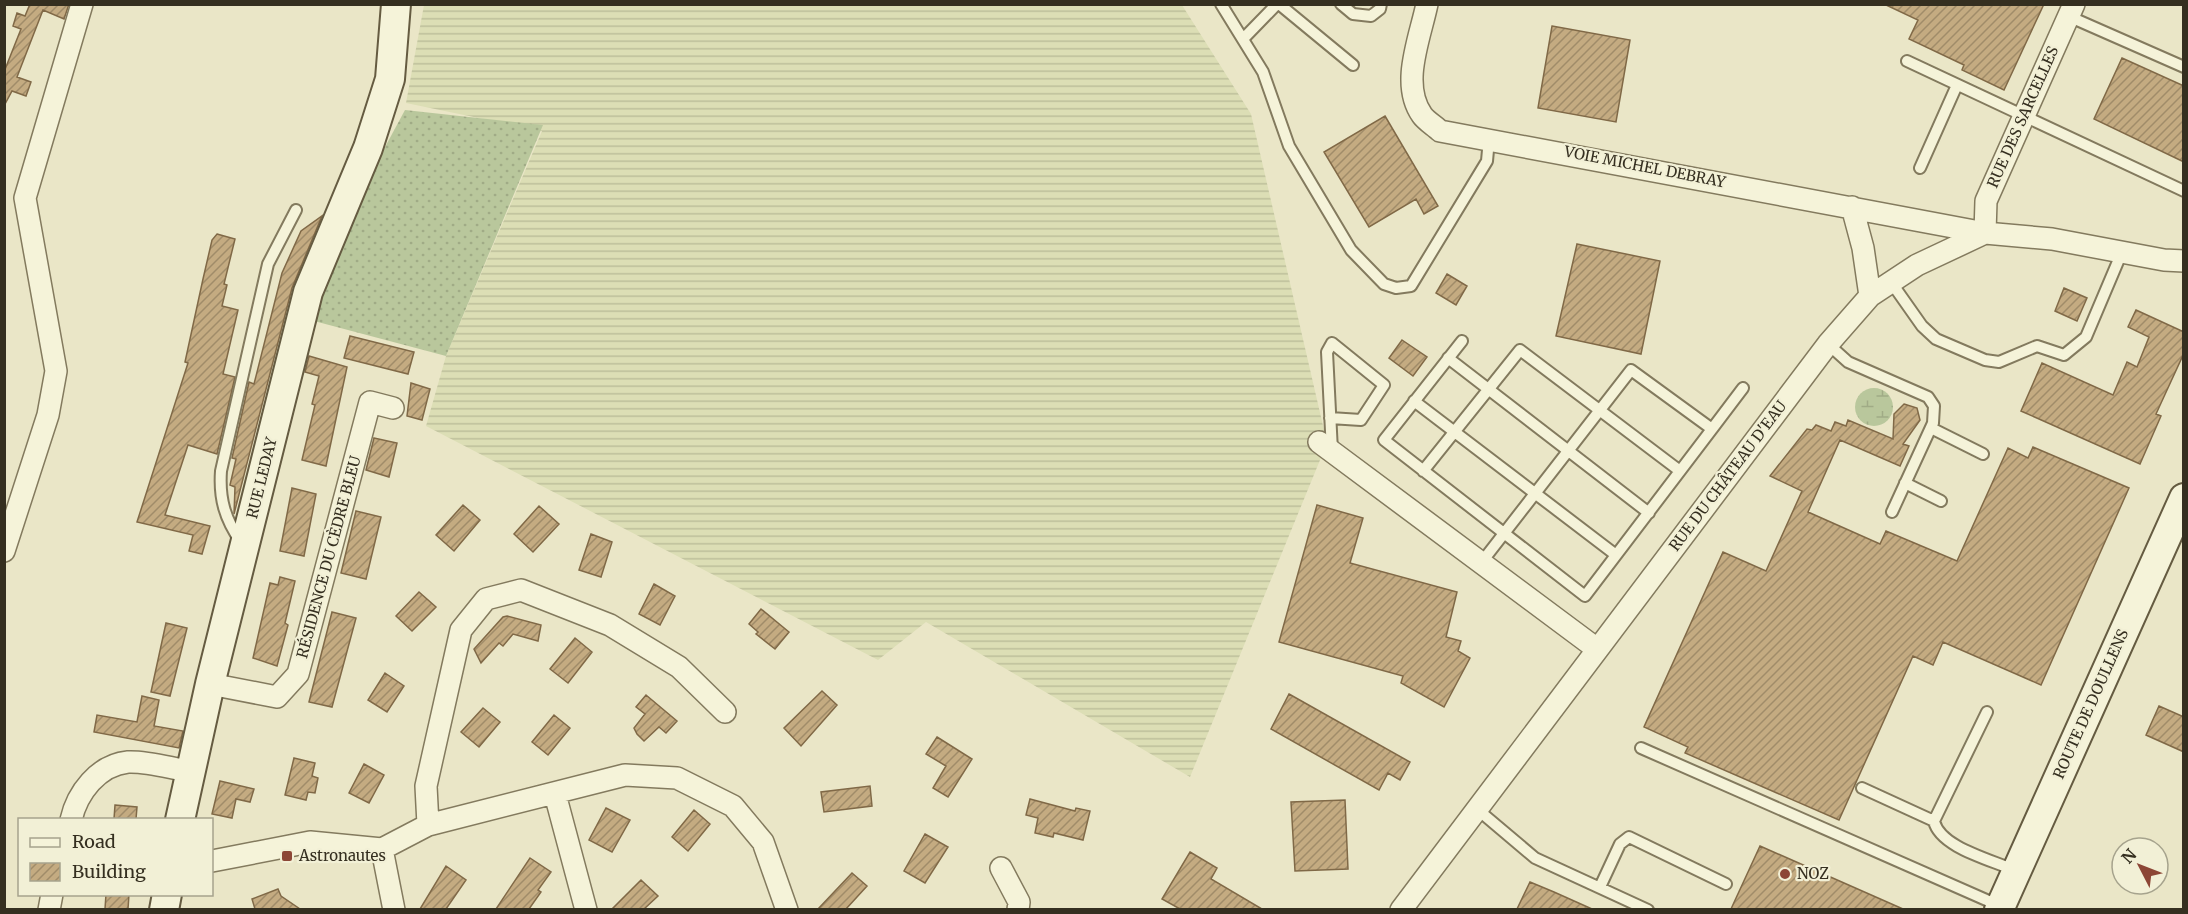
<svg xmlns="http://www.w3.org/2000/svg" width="2188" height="914" font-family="Merriweather,serif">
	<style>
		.farmland { fill: url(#farmland-rules) }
		.wetland { fill: url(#wetland-marsh) }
		.garden { fill: url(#garden-dots) }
		.building { fill: url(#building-hatch); stroke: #806947; stroke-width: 1.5 }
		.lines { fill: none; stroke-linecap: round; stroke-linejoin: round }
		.lane-casing { stroke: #837a5e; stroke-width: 14 }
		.street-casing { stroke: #837a5e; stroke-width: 24 }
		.secondary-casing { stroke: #655b41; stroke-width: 32 }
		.lane { stroke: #f5f3d9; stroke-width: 10 }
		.street { stroke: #f5f3d9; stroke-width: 21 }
		.secondary { stroke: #f5f3d9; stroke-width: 28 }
		.poi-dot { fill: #8c4635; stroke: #f2f0d6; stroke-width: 2 }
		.labels { text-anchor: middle; stroke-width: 4.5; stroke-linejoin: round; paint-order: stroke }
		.street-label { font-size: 15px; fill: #352f20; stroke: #f2f0d6 }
		.poi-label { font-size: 15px; fill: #352f20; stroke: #f2f0d6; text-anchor: start }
	</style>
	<defs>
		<pattern id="farmland-rules" width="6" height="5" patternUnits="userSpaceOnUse" patternTransform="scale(1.5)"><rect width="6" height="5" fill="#dcdeb5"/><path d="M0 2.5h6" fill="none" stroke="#bdbf9b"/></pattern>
		<pattern id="wetland-marsh" width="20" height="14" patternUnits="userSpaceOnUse" patternTransform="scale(1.5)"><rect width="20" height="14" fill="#b9c79c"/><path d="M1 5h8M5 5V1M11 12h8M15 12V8" fill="none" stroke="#a0ab86"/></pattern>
		<pattern id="garden-dots" width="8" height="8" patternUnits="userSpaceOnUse" patternTransform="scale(1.5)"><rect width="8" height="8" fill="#b9c79c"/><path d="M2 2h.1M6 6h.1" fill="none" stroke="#a0ab86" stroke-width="1.8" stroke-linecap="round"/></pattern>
		<pattern id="building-hatch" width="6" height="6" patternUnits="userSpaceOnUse" patternTransform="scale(1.5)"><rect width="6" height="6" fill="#c4ab81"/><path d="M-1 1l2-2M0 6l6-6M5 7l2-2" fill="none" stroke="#a08c69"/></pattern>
	</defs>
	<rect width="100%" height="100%" fill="#eae6c7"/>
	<path class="farmland" d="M424 5H1182L1251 114 1327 443 1190 777 926 622 878 660 426 426 446 356 542 131 406 103Z"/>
	<path class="wetland" d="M1855 407a19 19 0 1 1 38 0a19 19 0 1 1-38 0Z"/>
	<path class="garden" d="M405 110 543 125 446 356 314 321 364 186Z"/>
	<path class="building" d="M30 4H69L64 19 43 10 17 77 31 82 26 96 12 91 4 106V72L21 29 13 26 17 13 25 16Z
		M1884 4H2044L2004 90 1962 70 1964 65 1909 39 1918 20Z
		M1552 26 1630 40 1616 122 1538 108Z
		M2122 58 2184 86V162L2094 119Z
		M1385 116 1438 206 1424 214 1416 199 1369 227 1324 152Z
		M322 216 292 288 234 514 235 487 230 485 236 459 232 458 249 382 254 384 282 273 301 231Z
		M217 234 235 239 224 284 227 285 222 306 238 310 223 374 235 377 217 454 188 445 165 515 210 526 202 554 189 551 193 535 137 522 188 363 185 362 203 279 212 240Z
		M1577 244 1660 261 1641 354 1556 336Z
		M1447 274 1467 286 1456 305 1436 293Z
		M2064 288 2087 298 2077 321 2055 311Z
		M2136 310 2184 332V353L2156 414 2161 416 2140 464 2021 411 2042 363 2113 395 2127 362 2137 367 2149 337 2128 327Z
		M350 336 414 352 408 374 344 358Z
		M1402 340 1427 357 1413 376 1389 358Z
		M309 356 347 367 326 466 302 460 315 405 312 404 319 376 305 372Z
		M411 383 430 389 422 420 407 416Z
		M1904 404 1917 408 1920 420 1903 444 1909 446 1900 466 1840 440 1808 512 1880 544 1886 531 1957 561 2008 448 2028 458 2033 447 2129 488 2041 685 1943 642 1933 665 1913 656 1839 820 1685 753 1688 747 1644 727 1723 552 1766 571 1802 491 1770 476 1807 429 1812 430 1816 425 1831 431 1835 422 1846 426 1848 420 1893 439 1894 414Z
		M374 438 397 443 389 477 366 470Z
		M292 488 316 494 304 556 280 551Z
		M463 505 480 520 454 551 436 535Z
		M1317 505 1363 518 1350 563 1457 592 1446 637 1461 641 1458 651 1470 658 1444 707 1401 683 1403 676 1279 642Z
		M539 506 559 524 533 552 514 534Z
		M356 511 381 517 366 579 341 573Z
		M591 534 612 542 601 577 579 570Z
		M280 577 295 581 285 623 288 625 277 666 253 658 270 583 278 585Z
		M654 584 675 596 660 625 639 614Z
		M419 592 436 607 412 631 396 616Z
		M761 609 789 632 775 649 756 634 758 632 749 624Z
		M332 612 356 618 332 707 309 702Z
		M507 616 541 625 538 641 513 634 503 646 499 643 481 663 474 649 503 617Z
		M166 623 187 628 170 696 151 692Z
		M575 638 592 652 568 683 550 669Z
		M385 673 404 686 387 712 368 700Z
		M822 691 837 705 801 746 784 728Z
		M1289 694 1410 762 1400 780 1388 773 1379 790 1271 729Z
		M646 695 677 721 666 733 659 727 644 741 637 734 634 728 645 714 636 707Z
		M142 696 159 700 154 726 183 731 179 748 94 732 97 715 137 722Z
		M2159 706 2184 717V752L2146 735Z
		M483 708 500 722 479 747 461 732Z
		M554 715 570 728 548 755 532 742Z
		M937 737 972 759 948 797 933 788 946 766 926 754Z
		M294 758 315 763 312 776 318 778 315 793 308 792 306 800 285 795Z
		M364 764 384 775 369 803 349 793Z
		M220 781 254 789 250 802 236 799 232 818 212 814Z
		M870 786 872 806 824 812 821 792Z
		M1030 799 1075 811 1076 808 1090 811 1083 840 1054 833 1053 837 1035 833 1038 818 1026 815Z
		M1345 800 1348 869 1295 871 1291 802Z
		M115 805 137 807 136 819H114Z
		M606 808 630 820 612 852 589 840Z
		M694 810 710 824 688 851 672 837Z
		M925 834 948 847 925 883 904 871Z
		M1760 846 1903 909H1731Z
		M1190 852 1217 868 1211 879 1262 909H1180L1162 899Z
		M530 858 551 872 538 890 541 892 529 909H496Z
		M446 866 466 880 446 909H420Z
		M852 873 867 886 846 909H818Z
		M641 880 658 896 644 909H612Z
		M1530 882 1554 892 1592 909H1517Z
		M278 889 281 896 300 909H255L252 899Z
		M106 894H129L128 909H105Z"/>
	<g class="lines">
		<defs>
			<path id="lane" d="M1221 4 1263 72 1289 146 1351 250 1384 284 1396 288 1411 286 1487 161 1489 139
				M1279 4 1353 65
				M1341 4 1353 14 1371 16 1380 9 1381 4
				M2068 16 2184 67
				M1243 39 1277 4
				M1907 61 2184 191
				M1920 168 1957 85
				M1891 282 1922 326 1936 339 1985 360 1999 362 2037 346 2064 355 2086 337 2122 252
				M1462 341 1384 440 1585 596 1712 429 1631 370 1481 563
				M1828 344 1848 362 1928 397 1934 406 1933 423 1892 512
				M1448 358 1649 513
				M1414 401 1616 555
				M1330 418 1361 420 1384 385 1332 343 1327 352 1332 451
				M1931 428 1983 454
				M1712 429 1743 388
				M1423 471 1520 350 1680 471
				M1905 483 1941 501
				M241 542C225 519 219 499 221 471L268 264 296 210
				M1987 712 1934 821C1940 848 1993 860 2016 871
				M1641 748 2000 906
				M1862 788 1934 821
				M1477 809 1535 858 1648 910
				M1600 887 1620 844 1629 837 1726 884"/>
			<path id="street" d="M1427 4C1420 38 1400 84 1422 115 1426 121 1435 126 1440 131L1985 233 1986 201 2074 4
				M1852 207 1863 248 1870 296
				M1319 442 1597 649
				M4 551 48 415 56 371 25 198 82 4
				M210 684 277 697 298 674 370 402 393 408
				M555 794 586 910
				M71 820C77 793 98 765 128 762 147 761 170 768 189 771
				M428 825 426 786 461 630 486 599 521 590 610 625 679 667 725 712
				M382 849 394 910
				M212 861 310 842 382 849 428 825 625 775 677 778 733 806 763 842 787 910
				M1001 868 1019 902 1018 910
				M49 910 52 894
				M1401 910 1828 344 1870 296 1917 265 1985 233 2052 239 2164 260 2184 261"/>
			<path id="secondary" d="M180 820 210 684 308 292 368 148 390 79 396 4
				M164 910 167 894
				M1999 910 2184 498"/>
		</defs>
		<use href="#lane" class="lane-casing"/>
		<use href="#street" class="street-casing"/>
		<use href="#secondary" class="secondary-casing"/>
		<use href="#lane" class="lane"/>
		<use href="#street" class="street"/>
		<use href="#secondary" class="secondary"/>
	</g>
	<g class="poi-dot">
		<rect x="281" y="850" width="12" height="12" rx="3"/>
		<circle cx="1785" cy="874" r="6"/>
	</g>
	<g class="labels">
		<g class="street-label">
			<text transform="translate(2023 117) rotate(-66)" y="5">RUE DES SARCELLES</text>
			<text transform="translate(1645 167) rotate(11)" y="5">VOIE MICHEL DEBRAY</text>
			<text transform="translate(1728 476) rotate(-53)" y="5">RUE DU CHÂTEAU D'EAU</text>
			<text transform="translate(262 478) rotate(-76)" y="5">RUE LEDAY</text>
			<text transform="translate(329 557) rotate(-75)" y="5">RÉSIDENCE DU CÈDRE BLEU</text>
			<text transform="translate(2091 704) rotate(-66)" y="5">ROUTE DE DOULLENS</text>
		</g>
		<g class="poi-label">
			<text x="299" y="861">Astronautes</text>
			<text x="1797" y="879">NOZ</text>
		</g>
	</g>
	<rect width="2188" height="914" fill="none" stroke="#352f20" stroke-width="12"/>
	<rect x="18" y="818" width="195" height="78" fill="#f2f0d6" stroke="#a6a38d" stroke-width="1.5"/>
	<rect x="30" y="838" width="30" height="9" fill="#f5f3d9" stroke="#a6a38d" stroke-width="1.5"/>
	<text x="72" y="848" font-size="18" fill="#352f20">Road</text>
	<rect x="30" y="863" width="30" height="18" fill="url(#building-hatch)" stroke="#a6a38d" stroke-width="1.5"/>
	<text x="72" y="878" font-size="18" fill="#352f20">Building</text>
	<g transform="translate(2140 866) rotate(312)"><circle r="28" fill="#f2f0d6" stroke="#a6a38d" stroke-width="1.5"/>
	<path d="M0-4.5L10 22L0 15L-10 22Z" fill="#8c4635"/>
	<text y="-9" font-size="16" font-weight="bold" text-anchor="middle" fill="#352f20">N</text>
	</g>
</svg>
